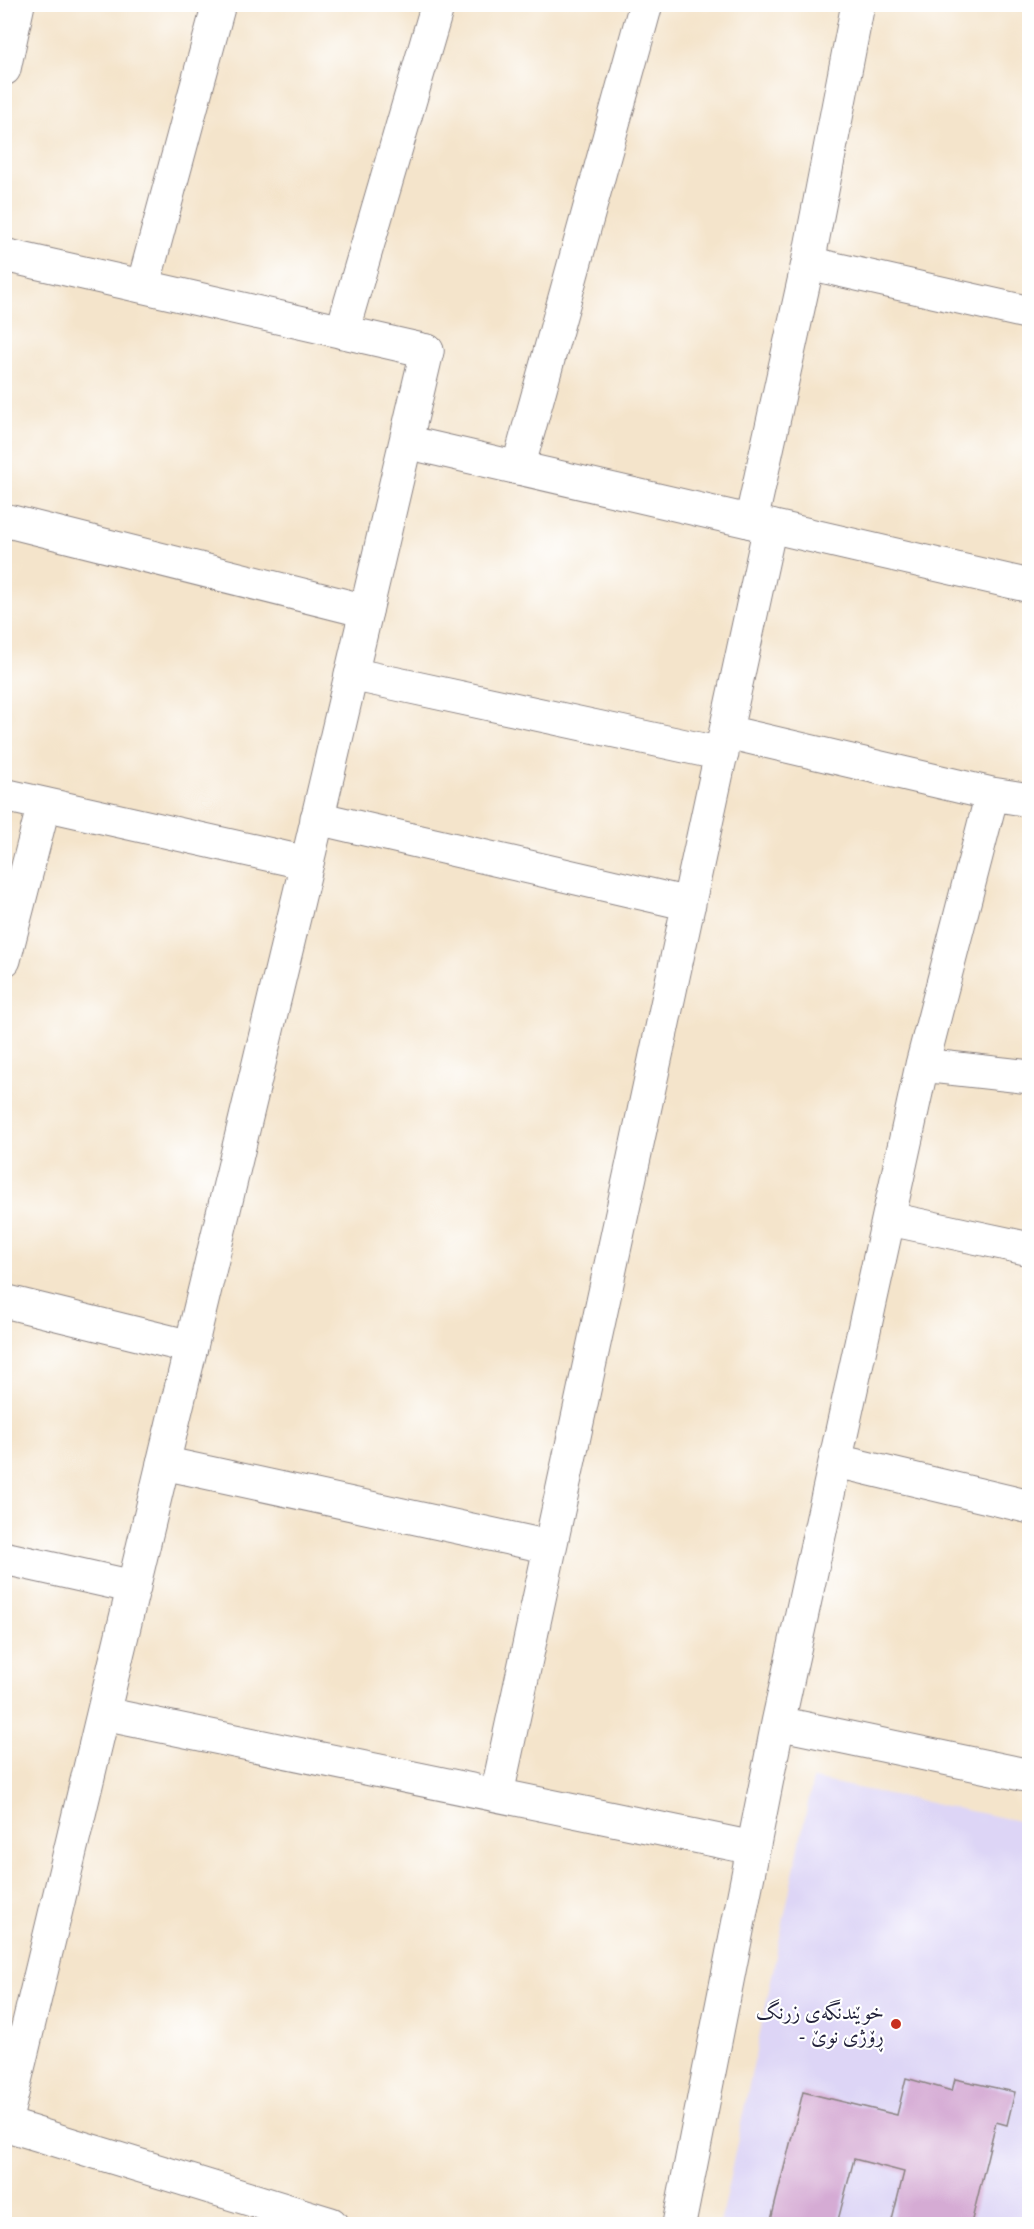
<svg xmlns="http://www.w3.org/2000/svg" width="1034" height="2229" font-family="'IM FELL Great Primer',Amiri,serif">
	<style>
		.built { fill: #ddd5f6 }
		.building { fill: #d5abd4 }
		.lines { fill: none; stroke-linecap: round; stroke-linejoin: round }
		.minor-casing { stroke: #8b8383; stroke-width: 35 }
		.tertiary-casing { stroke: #8b8383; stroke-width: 35 }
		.minor { stroke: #fff; stroke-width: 33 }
		.tertiary { stroke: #fff; stroke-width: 33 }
		.poi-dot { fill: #c8321e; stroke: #fff; stroke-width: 2 }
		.labels { text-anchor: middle; stroke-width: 4.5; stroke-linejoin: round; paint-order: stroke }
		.poi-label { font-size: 21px; fill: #22223b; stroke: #fff; text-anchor: end }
	</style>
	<rect width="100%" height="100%" fill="#fff"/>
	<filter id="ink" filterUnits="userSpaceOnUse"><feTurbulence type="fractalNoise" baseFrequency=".0167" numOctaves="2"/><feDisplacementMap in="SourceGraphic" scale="12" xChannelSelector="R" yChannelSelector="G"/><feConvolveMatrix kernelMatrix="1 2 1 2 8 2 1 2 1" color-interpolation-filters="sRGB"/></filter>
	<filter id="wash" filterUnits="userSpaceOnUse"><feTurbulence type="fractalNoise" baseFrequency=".008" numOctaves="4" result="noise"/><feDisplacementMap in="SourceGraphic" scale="24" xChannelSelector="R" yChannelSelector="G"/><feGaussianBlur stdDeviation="1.35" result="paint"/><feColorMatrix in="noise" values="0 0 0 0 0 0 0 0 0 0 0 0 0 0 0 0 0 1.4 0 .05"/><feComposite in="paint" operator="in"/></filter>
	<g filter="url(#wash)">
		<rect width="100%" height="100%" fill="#f4e4cb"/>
		<path class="built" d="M813 1779 1029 1823V2224H720Z"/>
		<g id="blocks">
			<path class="building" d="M906 2078 952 2091 955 2079 1015 2092 1007 2125 996 2122 971 2224H891L904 2172 854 2159 837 2224H770L803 2092 897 2115Z"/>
		</g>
	</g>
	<g filter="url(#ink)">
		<use href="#blocks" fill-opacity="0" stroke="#8b8383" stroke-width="1.5"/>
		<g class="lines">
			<defs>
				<path id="minor" d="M4 69 18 4
					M4 255 427 351
					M808 263 1030 313
					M143 286 219 4
					M342 332 438 4
					M518 468 646 4
					M4 520 366 611
					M751 522 808 263 858 4
					M351 674 722 754
					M727 732 992 794 1030 800
					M4 795 307 863
					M317 818 689 904
					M4 960 44 804
					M922 1065 1030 1077
					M890 1219 1030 1249
					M4 1301 191 1347
					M837 1461 1030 1507
					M163 1463 550 1547
					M4 1558 134 1587
					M104 1714 753 1848
					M778 1723 1030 1776
					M497 1794 770 526
					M4 2124 331 2224
					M679 2224 778 1723 922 1065 992 794"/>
				<path id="tertiary" d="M406 442 1030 586
					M4 2127 307 863 427 351"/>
			</defs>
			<use href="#minor" class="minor-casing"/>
			<use href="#tertiary" class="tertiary-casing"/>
			<use href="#minor" class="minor"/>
			<use href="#tertiary" class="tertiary"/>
		</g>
	</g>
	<circle class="poi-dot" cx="896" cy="2024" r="6"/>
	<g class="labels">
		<g class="poi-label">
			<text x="884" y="2019">خوێندنگەی زرنگ<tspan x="884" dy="24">- ڕۆژی نوێ</tspan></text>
		</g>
	</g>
	<rect width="1034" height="2229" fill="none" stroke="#fff" stroke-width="24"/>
</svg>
